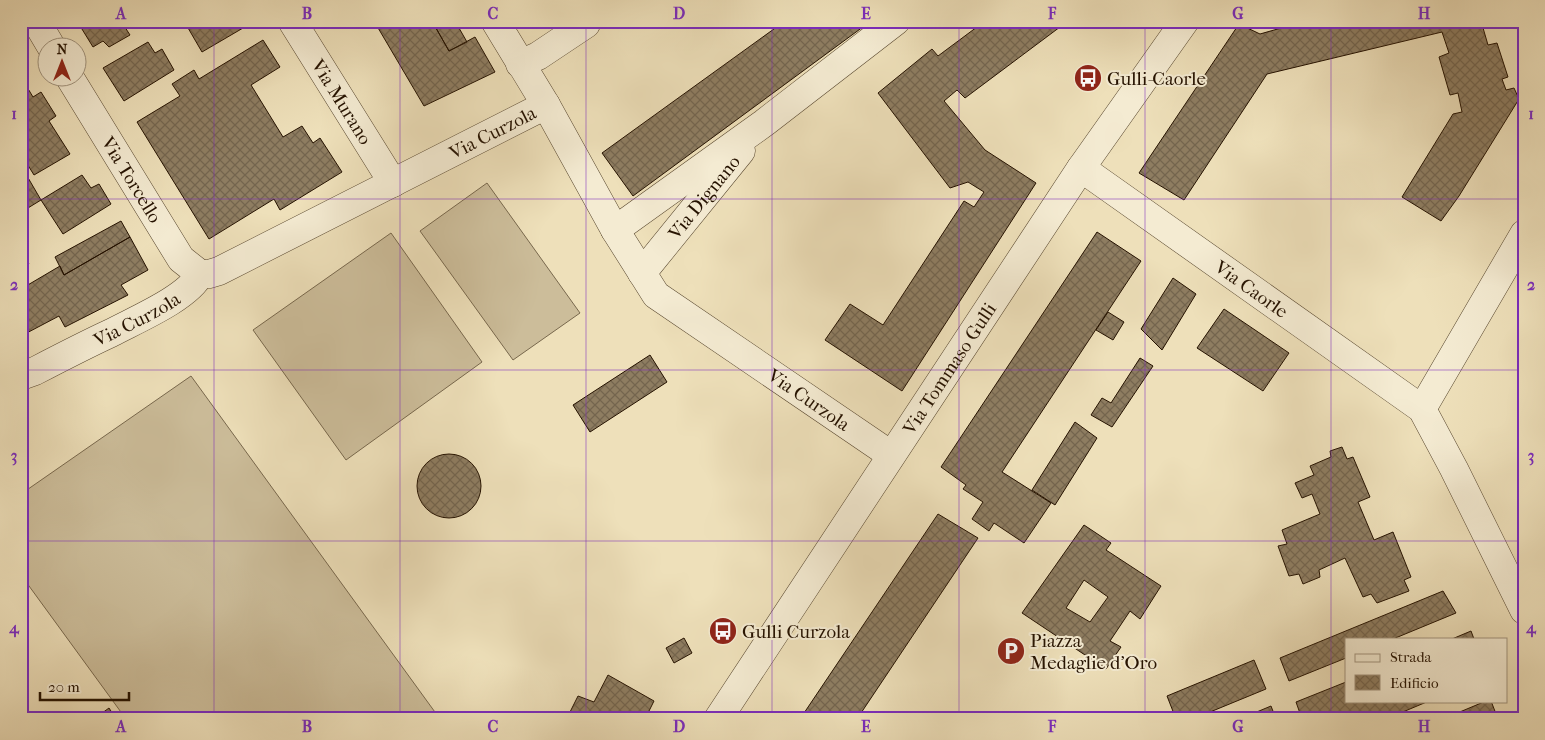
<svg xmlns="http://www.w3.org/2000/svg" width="1545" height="740" font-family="'IM FELL French Canon',serif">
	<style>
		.grass { fill: #ccbd9a; stroke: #78684d }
		.building { fill: url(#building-cross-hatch); stroke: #251200; fill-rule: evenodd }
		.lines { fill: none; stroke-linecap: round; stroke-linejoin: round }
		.minor-casing { stroke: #57462e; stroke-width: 29 }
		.minor { stroke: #f4ebd2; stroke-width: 28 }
		.grid { fill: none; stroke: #7b2cbf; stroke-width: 1; stroke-opacity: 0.55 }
		.labels { text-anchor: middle; stroke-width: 4; stroke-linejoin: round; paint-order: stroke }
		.poi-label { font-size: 19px; fill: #251200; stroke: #f4ebd2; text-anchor: start }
		.street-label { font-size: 19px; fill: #251200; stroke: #f4ebd2 }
		.neatline { fill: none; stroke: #7b2cbf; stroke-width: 2 }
		.grid-label { font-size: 16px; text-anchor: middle; font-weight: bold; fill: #7b2cbf }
	</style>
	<defs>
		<pattern id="building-cross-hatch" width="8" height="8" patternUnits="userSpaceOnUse" patternTransform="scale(1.25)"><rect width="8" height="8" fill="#8e7d61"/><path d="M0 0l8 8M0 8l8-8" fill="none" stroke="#74654e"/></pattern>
	</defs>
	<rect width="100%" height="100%" fill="#eee0ba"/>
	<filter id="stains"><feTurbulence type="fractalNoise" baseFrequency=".004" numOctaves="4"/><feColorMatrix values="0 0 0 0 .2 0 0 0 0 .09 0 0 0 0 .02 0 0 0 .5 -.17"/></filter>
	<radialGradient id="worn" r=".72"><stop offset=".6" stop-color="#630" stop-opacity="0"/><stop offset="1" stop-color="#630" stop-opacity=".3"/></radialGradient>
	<path class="grass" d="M487 183 580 313 513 360 420 231Z
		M391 233 482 362 346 460 253 330Z
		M191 376 440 719H126L21 575V494Z"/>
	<path class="building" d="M77 21H121L130 35 109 47 103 41 93 47Z
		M184 21H255L202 52Z
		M374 21H432L449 51 475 37 495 72 424 106Z
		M432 21H455L467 42 449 51Z
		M785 21H871L633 196 602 153Z
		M985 21H1068L965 98 957 90 944 101 985 150 1036 183 902 391 825 340 850 304 883 325 964 201 974 207 984 192 968 182 950 188 878 93 932 49 938 56Z
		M1306 21H1481L1488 45 1497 43 1508 77 1502 79 1506 90 1514 88 1519 99 1459 196 1441 221 1402 197 1453 114 1462 112 1458 93 1450 95 1439 57 1449 53 1442 32 1267 74 1184 200 1139 173 1239 24 1260 34Z
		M263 40 280 67 251 85 283 137 302 126 313 143 320 138 342 172 280 210 274 199 209 239 137 122 180 96 172 84 194 70 199 79Z
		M148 42 155 53 162 49 174 70 124 101 103 68Z
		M27 87 33 97 41 92 56 116 49 121 70 154 34 175 21 154V91Z
		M82 175 91 188 99 184 111 204 63 234 41 200Z
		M27 176 41 200 23 211 21 208V179Z
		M121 221 130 237 64 275 55 257Z
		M1097 232 1141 261 1002 472 1051 503 1024 543 994 523 989 531 972 519 983 502 963 489 966 485 941 467Z
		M130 237 148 270 121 285 128 295 65 327 59 316 21 336V289L60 266 64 275Z
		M21 252 29 264 21 269Z
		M1173 278 1196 294 1162 350 1141 329Z
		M1224 309 1289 353 1263 391 1197 348Z
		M1108 312 1124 322 1113 340 1096 330Z
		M650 355 667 382 590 432 573 405Z
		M1140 358 1153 366 1112 427 1091 415 1102 398 1111 403Z
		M1075 422 1097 438 1055 505 1032 490Z
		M1342 447 1347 459 1353 457 1370 497 1358 502 1374 540 1393 532 1411 577 1404 580 1409 591 1377 603 1371 594 1363 597 1345 558 1319 570 1320 577 1303 584 1299 574 1289 576 1278 546 1287 544 1282 530 1320 514 1312 494 1302 498 1295 483 1314 475 1310 466 1331 457 1330 451Z
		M417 486a32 32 0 1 1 64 0a32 32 0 1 1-64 0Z
		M938 514 978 538 857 719H800Z
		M1084 525 1111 543 1106 550 1161 586 1140 619 1130 611 1110 641 1121 647 1106 669 1022 613ZM1084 580 1108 597 1090 622 1066 608Z
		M1443 591 1456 613 1393 639H1346V658L1289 681 1280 658Z
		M1471 631 1474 639H1452Z
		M684 638 692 653 674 663 666 648Z
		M1254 660 1266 689 1193 719H1176L1167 696Z
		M608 675 654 701 645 719 567 718 578 696 594 702Z
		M1346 682V701H1429L1386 719H1302L1296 702Z
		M1486 701H1491L1498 719H1443Z
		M1271 706 1276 719H1240Z
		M109 708 116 719H94Z
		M21 709 28 719H21Z"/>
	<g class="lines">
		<defs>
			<g id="minor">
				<path d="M36 21 52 48"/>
				<path id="s1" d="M292 21 393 183"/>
				<path d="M495 21 546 105"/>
				<path d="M520 64 538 56 586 24 584 21"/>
				<path id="s2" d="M70 78 181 259 200 274"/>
				<path id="s3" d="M1081 168 1422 409 1454 469 1524 610"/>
				<path d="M615 230 764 123 896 21"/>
				<path id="s4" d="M642 273 741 151"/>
				<path id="s5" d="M21 376 35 371C60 358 85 345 111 333 135 320 188 298 200 274H209L219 271 546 105 615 230 656 295 891 455"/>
				<path d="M1422 409 1524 234"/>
				<path id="s6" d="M718 719 1081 168 1185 21"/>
			</g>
		</defs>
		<use href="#minor" class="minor-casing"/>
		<use href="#minor" class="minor"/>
	</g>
	<path class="grid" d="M214 21V719M400 21V719M586 21V719M772 21V719M959 21V719M1145 21V719M1331 21V719M21 199H1524M21 370H1524M21 541H1524"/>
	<defs>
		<symbol id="bus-disc" viewBox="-11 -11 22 22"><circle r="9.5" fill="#8f2418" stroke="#f4ebd2"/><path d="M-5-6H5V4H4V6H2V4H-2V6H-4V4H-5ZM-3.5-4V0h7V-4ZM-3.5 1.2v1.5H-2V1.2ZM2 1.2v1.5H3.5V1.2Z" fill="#fff"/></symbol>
		<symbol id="parking-disc" viewBox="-11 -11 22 22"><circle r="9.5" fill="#8f2418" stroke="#f4ebd2"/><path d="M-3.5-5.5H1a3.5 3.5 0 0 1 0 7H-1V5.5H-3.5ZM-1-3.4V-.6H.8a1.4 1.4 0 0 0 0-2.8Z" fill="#fff"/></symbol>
	</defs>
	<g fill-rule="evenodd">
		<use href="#bus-disc" x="1072" y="62" width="32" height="32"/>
		<use href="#bus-disc" x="707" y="615" width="32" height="32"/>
		<use href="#parking-disc" x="995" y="635" width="32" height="32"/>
	</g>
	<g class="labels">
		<g class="poi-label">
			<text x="1107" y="85">Gulli-Caorle</text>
			<text x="742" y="638">Gulli Curzola</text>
			<text x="1030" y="647">Piazza<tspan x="1030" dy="22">Medaglie d'Oro</tspan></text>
		</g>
		<g class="street-label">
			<text dy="7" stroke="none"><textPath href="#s1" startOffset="95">Via Murano</textPath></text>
			<text dy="7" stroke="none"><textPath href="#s5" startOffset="534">Via Curzola</textPath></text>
			<text dy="7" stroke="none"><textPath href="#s2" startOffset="119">Via Torcello</textPath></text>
			<text dy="7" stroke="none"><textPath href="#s4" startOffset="98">Via Dignano</textPath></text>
			<text dy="7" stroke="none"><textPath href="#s3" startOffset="209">Via Caorle</textPath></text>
			<text dy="7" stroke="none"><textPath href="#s5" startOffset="129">Via Curzola</textPath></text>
			<text dy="7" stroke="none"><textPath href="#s6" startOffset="420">Via Tommaso Gulli</textPath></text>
			<text dy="7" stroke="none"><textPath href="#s5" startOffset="999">Via Curzola</textPath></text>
		</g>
	</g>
	<rect width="1545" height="740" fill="none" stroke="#eee0ba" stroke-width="55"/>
	<rect x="1345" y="638" width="162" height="65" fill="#f4ebd2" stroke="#a1947e"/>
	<rect x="1355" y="654" width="25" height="8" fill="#f4ebd2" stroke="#a1947e"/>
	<text x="1390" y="662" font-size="15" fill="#251200">Strada</text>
	<rect x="1355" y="675" width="25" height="15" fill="url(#building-cross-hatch)" stroke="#a1947e"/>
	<text x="1390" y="688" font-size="15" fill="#251200">Edificio</text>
	<g transform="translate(62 62)"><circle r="24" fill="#f4ebd2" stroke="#a1947e"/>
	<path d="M0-4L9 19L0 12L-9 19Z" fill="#8f2418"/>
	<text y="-8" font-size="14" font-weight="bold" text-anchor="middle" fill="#251200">N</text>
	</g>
	<path d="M40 692v8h89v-8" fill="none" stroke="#251200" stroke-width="2.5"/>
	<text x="48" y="692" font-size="15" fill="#251200" stroke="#f4ebd2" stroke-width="4" paint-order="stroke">20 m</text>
	<rect x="28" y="28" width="1490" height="684" class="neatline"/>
	<g class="grid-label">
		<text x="121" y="19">A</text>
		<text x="307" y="19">B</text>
		<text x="493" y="19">C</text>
		<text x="679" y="19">D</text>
		<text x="866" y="19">E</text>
		<text x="1052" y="19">F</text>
		<text x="1238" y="19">G</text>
		<text x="1424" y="19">H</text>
		<text x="14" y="119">1</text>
		<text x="1531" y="119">1</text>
		<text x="14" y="290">2</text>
		<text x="1531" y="290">2</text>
		<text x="14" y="461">3</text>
		<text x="1531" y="461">3</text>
		<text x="14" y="633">4</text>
		<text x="1531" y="633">4</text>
		<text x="121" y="732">A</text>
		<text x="307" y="732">B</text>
		<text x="493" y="732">C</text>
		<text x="679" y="732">D</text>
		<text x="866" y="732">E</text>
		<text x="1052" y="732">F</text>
		<text x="1238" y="732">G</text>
		<text x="1424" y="732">H</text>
	</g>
	<rect width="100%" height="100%" filter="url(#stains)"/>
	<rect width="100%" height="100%" fill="url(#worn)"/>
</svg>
